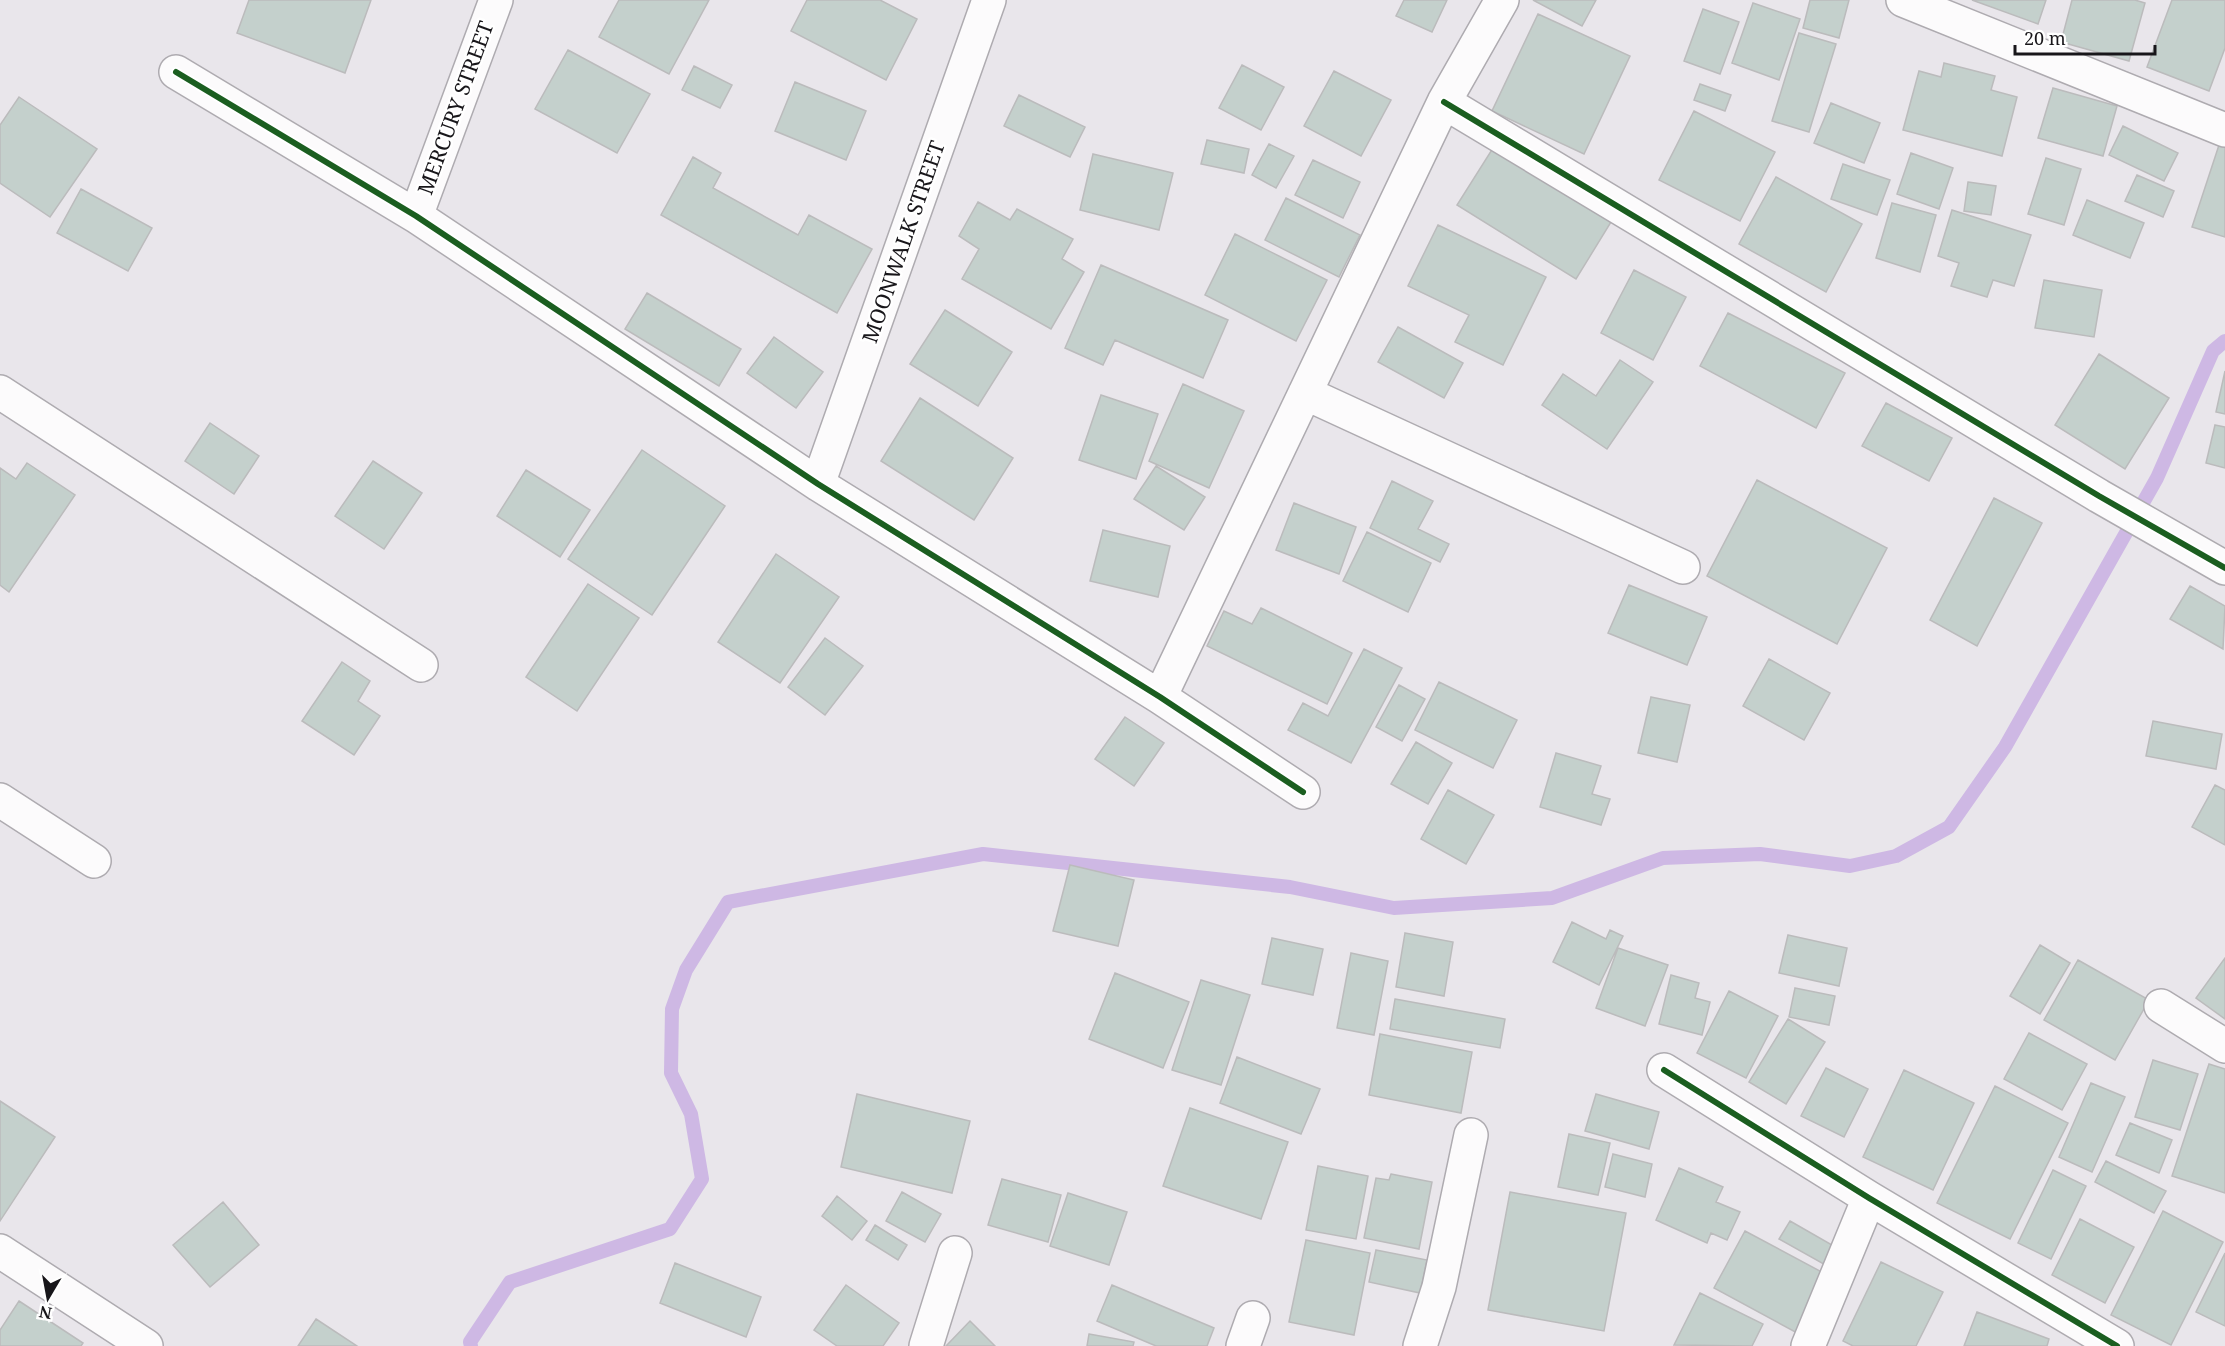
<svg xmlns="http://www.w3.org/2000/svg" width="2225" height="1346" font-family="'Noto Serif',serif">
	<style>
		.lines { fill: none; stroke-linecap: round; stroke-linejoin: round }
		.stream { stroke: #ceb8e4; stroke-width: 14 }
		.building { fill: #c4d0cc; stroke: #bbbbbc; stroke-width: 1.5 }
		.minor-casing { stroke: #aeabb0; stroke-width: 36 }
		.minor { stroke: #fcfbfc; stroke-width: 33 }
		.cycleway-casing { stroke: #fff; stroke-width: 10 }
		.cycleway { stroke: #1b5e20; stroke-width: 6 }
		.labels { text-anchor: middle; stroke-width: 5; stroke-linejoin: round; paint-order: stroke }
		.street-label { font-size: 21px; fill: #18161a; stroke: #fff }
	</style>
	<rect width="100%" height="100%" fill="#e9e6eb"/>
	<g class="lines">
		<path class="stream" d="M471 1346 470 1342 510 1282 670 1229 702 1179 691 1114 671 1073 672 1009 686 970 728 902 983 854 1290 887 1394 908 1552 898 1663 858 1760 854 1850 866 1896 856 1949 827 2005 747 2157 478 2213 351 2225 341"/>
	</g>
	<path class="building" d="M249 0H371L345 73 237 33Z
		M619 0H709L669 74 599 37Z
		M807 0H880L917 19 886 80 791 31Z
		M1404 0H1447L1432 32 1396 16Z
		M1533 0H1596L1582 26Z
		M1810 0H1849L1839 38 1803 28Z
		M1972 0H2046L2038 24Z
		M2072 0H2135L2145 3 2129 61 2061 42Z
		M2172 0H2225V48L2209 91 2147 67Z
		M1753 3 1800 19 1779 80 1732 63Z
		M1703 9 1739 22 1720 74 1684 61Z
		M1538 14 1630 56 1584 154 1492 111Z
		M1799 33 1836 44 1809 132 1772 121Z
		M568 50 650 94 617 153 535 109Z
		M1944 63 1995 76 1991 90 2017 97 2002 156 1903 130 1919 71 1941 77Z
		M1242 65 1284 87 1261 130 1219 108Z
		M694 66 732 85 720 108 682 90Z
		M1334 71 1391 100 1361 156 1304 126Z
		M795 82 866 111 846 160 775 131Z
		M1700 84 1731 95 1725 111 1694 100Z
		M2053 88 2117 106 2103 156 2038 138Z
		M1019 95 1085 127 1070 157 1004 126Z
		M19 97 97 149 50 217 0 183V125Z
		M1831 103 1880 123 1864 163 1814 143Z
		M1694 111 1775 152 1740 221 1659 180Z
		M2123 126 2178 153 2164 181 2109 155Z
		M1207 140 1249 149 1244 173 1201 164Z
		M2220 142 2225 144V237L2192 227Z
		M1269 144 1294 156 1276 188 1252 175Z
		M1493 148 1611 222 1576 279 1457 205Z
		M1911 153 1953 168 1939 209 1897 194Z
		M1093 154 1173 173 1159 230 1080 210Z
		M693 157 721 173 713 188 798 235 809 215 872 249 837 313 661 215Z
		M2046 158 2081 169 2064 225 2028 214Z
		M1313 160 1360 182 1343 218 1295 195Z
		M1843 164 1890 180 1877 215 1831 199Z
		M2137 175 2174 191 2163 217 2125 201Z
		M1776 177 1862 224 1826 292 1739 244Z
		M1968 182 1996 186 1991 215 1964 211Z
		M81 189 152 228 128 271 57 233Z
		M1286 198 1360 235 1339 277 1265 240Z
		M2087 200 2144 223 2130 258 2073 235Z
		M978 202 1010 220 1017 209 1073 239 1062 259 1084 272 1051 329 962 279 979 249 959 236Z
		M1892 203 1936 215 1920 272 1876 258Z
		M1952 210 2031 235 2014 286 1993 280 1987 297 1951 286 1959 263 1938 256Z
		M1438 225 1546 277 1503 365 1455 342 1469 315 1408 286Z
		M1235 234 1327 280 1296 341 1205 295Z
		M1101 265 1228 320 1203 378 1115 340 1103 365 1065 348Z
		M1634 270 1686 297 1653 360 1601 333Z
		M2044 280 2102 290 2094 337 2035 328Z
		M647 293 741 349 719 386 625 329Z
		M945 310 1012 352 978 406 910 364Z
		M1728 313 1845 373 1816 428 1700 366Z
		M1398 327 1463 363 1444 398 1378 362Z
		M774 337 823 372 796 408 747 373Z
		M2099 354 2169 398 2125 469 2055 425Z
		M1620 360 1653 382 1607 449 1542 405 1563 374 1596 396Z
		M2225 371V414L2216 412Z
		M1183 384 1244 411 1209 488 1149 461Z
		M1101 395 1158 414 1136 479 1079 460Z
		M920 398 1013 458 974 520 881 461Z
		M1886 403 1952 438 1929 481 1862 446Z
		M210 423 259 456 234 494 185 461Z
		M2215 425 2225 427V468L2206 463Z
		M642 450 725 506 652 615 568 559Z
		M373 461 422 493 384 549 335 516Z
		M27 463 75 495 9 592 0 585V468L16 479Z
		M1156 466 1205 497 1184 530 1134 499Z
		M526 470 590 510 560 557 497 516Z
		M1757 480 1887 548 1837 644 1707 576Z
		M1392 481 1433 501 1418 529 1449 544 1440 562 1370 528Z
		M1994 498 2042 523 1977 646 1930 620Z
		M1294 503 1356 527 1339 574 1276 550Z
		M1103 530 1170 546 1158 597 1090 581Z
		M1367 532 1431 563 1408 612 1343 581Z
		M776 554 839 597 780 683 718 642Z
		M588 584 639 618 577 711 526 677Z
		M1629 585 1707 617 1687 665 1608 633Z
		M2190 586 2225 606 2223 649 2170 619Z
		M1261 608 1352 653 1327 704 1207 646 1224 611 1252 624Z
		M825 638 863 666 825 715 788 687Z
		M1364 649 1402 668 1351 763 1288 730 1303 703 1328 716Z
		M1769 659 1830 693 1804 740 1743 706Z
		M342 662 370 681 358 701 380 716 354 755 302 721Z
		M1439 682 1517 720 1493 768 1415 730Z
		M1399 685 1425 699 1402 741 1376 727Z
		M1651 697 1690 705 1677 762 1638 753Z
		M1125 717 1164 743 1134 786 1095 759Z
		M2153 721 2222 734 2216 769 2146 756Z
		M1416 742 1452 763 1428 804 1391 784Z
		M1556 753 1601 766 1592 794 1610 799 1601 825 1540 807Z
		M2215 785 2225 790V845L2192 827Z
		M1448 790 1494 815 1466 864 1421 839Z
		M1070 865 1134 880 1118 946 1053 931Z
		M1572 922 1606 939 1610 930 1623 936 1599 985 1553 962Z
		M1405 933 1453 942 1444 996 1396 987Z
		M1788 935 1847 948 1839 986 1779 973Z
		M1272 938 1323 949 1313 995 1262 984Z
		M2040 945 2070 963 2040 1014 2010 996Z
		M1618 948 1668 965 1645 1026 1596 1008Z
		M1351 953 1388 961 1374 1035 1337 1028Z
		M2225 958V1019L2196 998Z
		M2078 960 2149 1000 2115 1060 2044 1020Z
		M1115 973 1189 1002 1163 1068 1089 1039Z
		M1671 975 1699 983 1695 998 1710 1002 1702 1035 1659 1024Z
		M1201 980 1250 995 1221 1085 1172 1070Z
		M1795 988 1835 996 1829 1025 1789 1017Z
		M1729 991 1778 1016 1746 1078 1697 1053Z
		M1395 999 1505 1019 1500 1048 1390 1029Z
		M1788 1019 1825 1042 1786 1104 1749 1082Z
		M2029 1033 2087 1064 2062 1110 2004 1079Z
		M1380 1034 1472 1052 1461 1113 1369 1095Z
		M1237 1057 1320 1089 1301 1134 1220 1103Z
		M2153 1060 2198 1074 2180 1130 2135 1117Z
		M2209 1064 2225 1069V1193L2172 1176Z
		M1826 1068 1868 1089 1844 1137 1801 1116Z
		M1904 1070 1974 1103 1933 1190 1863 1157Z
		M2091 1083 2125 1097 2092 1172 2059 1157Z
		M1995 1086 2068 1123 2010 1239 1937 1203Z
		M857 1094 970 1121 952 1193 841 1167Z
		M1596 1094 1659 1112 1649 1149 1585 1131Z
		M0 1101 55 1137 0 1221Z
		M1190 1108 1288 1142 1261 1219 1163 1186Z
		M2130 1123 2172 1140 2159 1173 2116 1155Z
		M1569 1134 1610 1143 1598 1195 1558 1187Z
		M1613 1154 1652 1164 1645 1197 1605 1187Z
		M2106 1161 2166 1191 2154 1213 2095 1182Z
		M1318 1166 1368 1176 1356 1239 1306 1230Z
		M1679 1168 1723 1187 1716 1202 1740 1212 1727 1240 1711 1233 1707 1243 1656 1220Z
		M2053 1170 2086 1186 2051 1259 2018 1243Z
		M1391 1174 1432 1182 1419 1249 1364 1238 1376 1178 1389 1180Z
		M1002 1179 1061 1195 1048 1242 988 1225Z
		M902 1192 941 1214 925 1242 886 1221Z
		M1510 1192 1626 1213 1604 1331 1488 1310Z
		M1068 1193 1127 1212 1109 1265 1050 1246Z
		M837 1196 867 1221 852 1240 822 1216Z
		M223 1202 259 1245 210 1287 173 1245Z
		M2163 1211 2223 1242 2171 1345 2111 1315Z
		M2080 1219 2134 1247 2105 1303 2052 1275Z
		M1790 1221 1839 1249 1829 1267 1779 1239Z
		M875 1225 907 1245 898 1260 866 1240Z
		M1745 1231 1831 1277 1799 1334 1714 1288Z
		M1306 1240 1370 1253 1354 1335 1289 1322Z
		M1376 1250 1427 1260 1420 1293 1369 1282Z
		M2225 1253V1326L2196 1312Z
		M1881 1262 1943 1292 1916 1346H1853L1843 1341Z
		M675 1263 761 1297 746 1337 660 1303Z
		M846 1285 899 1323 883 1346H837L814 1330Z
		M1112 1285 1214 1328 1207 1346H1156L1097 1321Z
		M1700 1293 1763 1324 1752 1346 1674 1345Z
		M19 1301 83 1343 81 1346H0V1330Z
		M1977 1312 2049 1339 2047 1346H1964Z
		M316 1319 357 1346H298Z
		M970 1321 995 1346H946Z
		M1089 1334 1134 1342 1133 1346H1087Z"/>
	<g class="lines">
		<defs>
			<path id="minor" d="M1903 0 2225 130
				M176 72 416 216 818 484 1160 697 1303 792
				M1444 102 2099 496 2225 568
				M416 216 496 0
				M0 392 421 665
				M1305 393 1683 567
				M818 484 989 0
				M1160 697 1444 102 1502 0
				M0 800 94 861
				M2161 1006 2225 1046
				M1664 1070 1869 1198 2117 1346
				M0 1251 146 1346
				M926 1346 955 1253
				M1243 1346 1253 1318
				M1420 1346 1439 1287 1471 1135
				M1808 1346 1869 1198"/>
		</defs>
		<use href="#minor" class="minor-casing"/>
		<use href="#minor" class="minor"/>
		<defs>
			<path id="cycleway" d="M176 72 416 216 818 484 1160 697 1303 792
				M1444 102 2099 496 2225 568
				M1664 1070 1869 1198 2117 1346"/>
		</defs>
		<use href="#cycleway" class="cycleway-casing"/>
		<use href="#cycleway" class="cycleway"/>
	</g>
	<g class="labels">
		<g class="street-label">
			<text transform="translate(456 108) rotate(-70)" y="7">MERCURY STREET</text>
			<text transform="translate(904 242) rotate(-71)" y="7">MOONWALK STREET</text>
		</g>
	</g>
	<g transform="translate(48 1298) rotate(190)" stroke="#ffffff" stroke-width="4.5" paint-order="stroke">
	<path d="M0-4.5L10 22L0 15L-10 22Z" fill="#18161a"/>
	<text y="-9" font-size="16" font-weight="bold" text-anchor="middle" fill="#18161a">N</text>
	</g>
	<path d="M2015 45v9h140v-9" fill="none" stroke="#18161a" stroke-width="3"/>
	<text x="2024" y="45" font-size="18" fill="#18161a" stroke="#ffffff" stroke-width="4.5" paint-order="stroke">20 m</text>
</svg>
